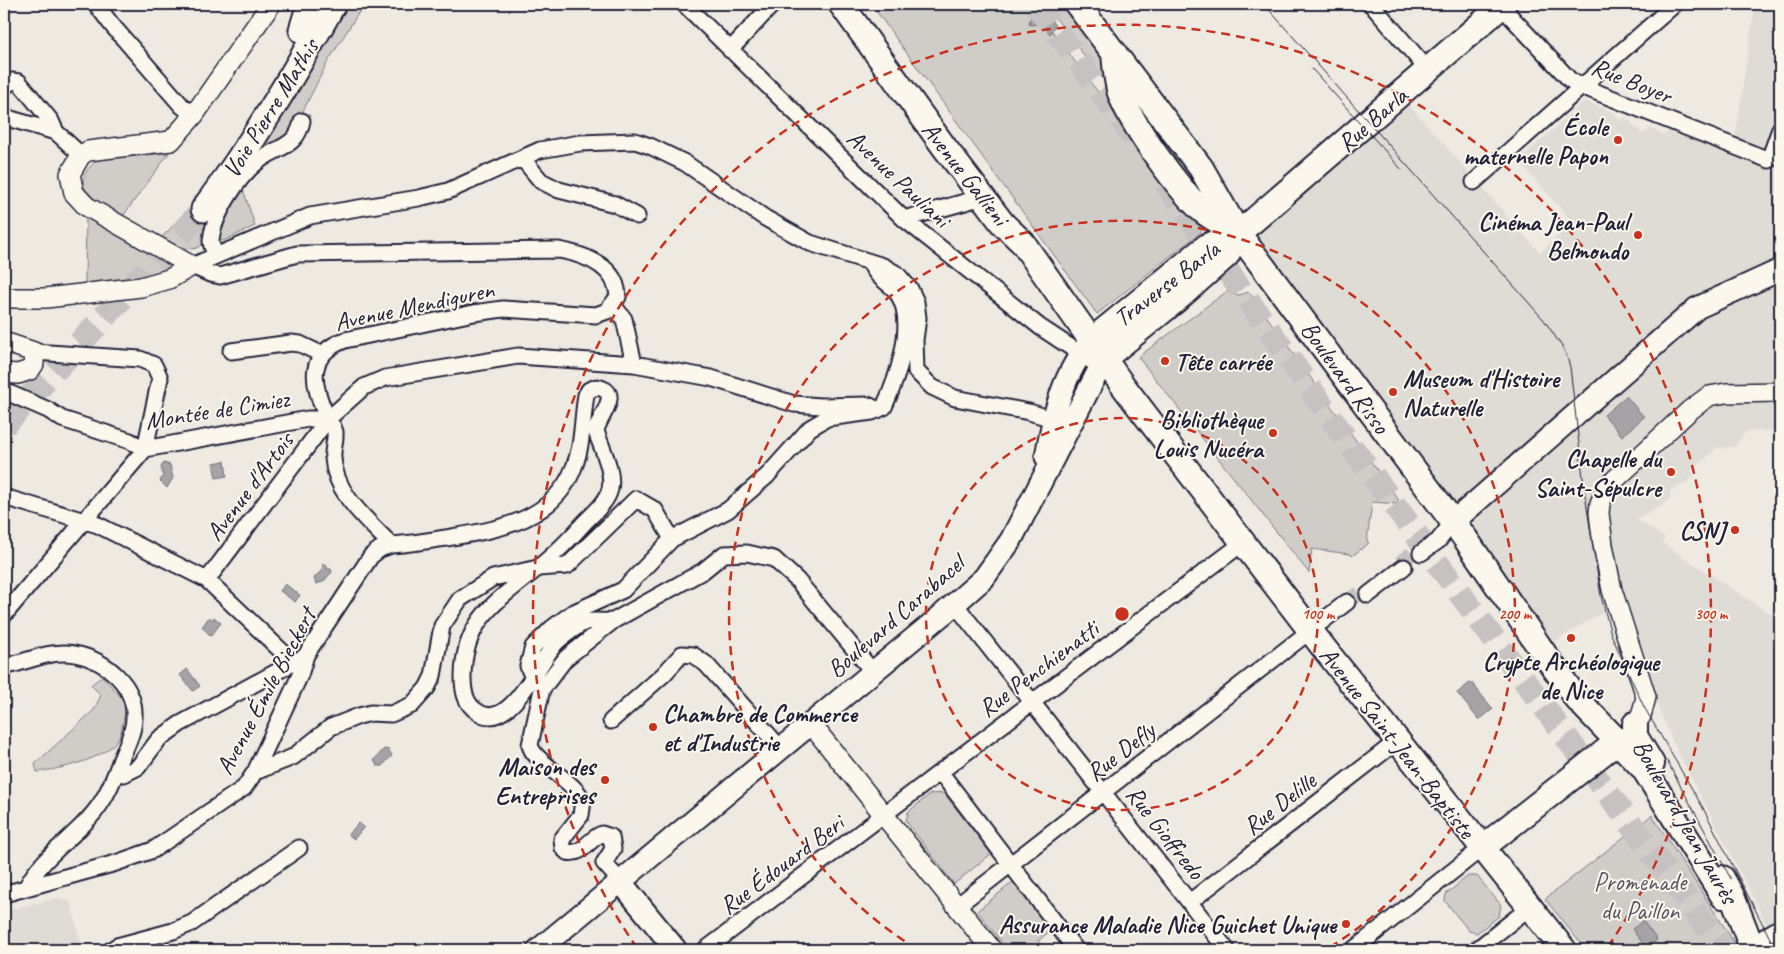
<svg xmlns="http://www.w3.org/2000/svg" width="1784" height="954" font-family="Caveat,sans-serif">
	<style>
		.built { fill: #dfdbd5 }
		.green { fill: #d0cdc9; stroke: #797882 }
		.water { fill: #a6a3a7; stroke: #716f7c }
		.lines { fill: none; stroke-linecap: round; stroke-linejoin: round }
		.minor-tunnel { stroke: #c5c2c1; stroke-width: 15; stroke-dasharray: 15 8; stroke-linecap: butt }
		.primary-tunnel { stroke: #c5c2c1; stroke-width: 24; stroke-dasharray: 24 12; stroke-linecap: butt }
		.trunk-tunnel { stroke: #c5c2c1; stroke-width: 25; stroke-dasharray: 25 12; stroke-linecap: butt }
		.minor-casing { stroke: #22223b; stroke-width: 19 }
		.tertiary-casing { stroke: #22223b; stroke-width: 22 }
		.secondary-casing { stroke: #22223b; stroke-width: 25 }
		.primary-casing { stroke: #22223b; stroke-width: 28 }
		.trunk-casing { stroke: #22223b; stroke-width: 29 }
		.minor { stroke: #fbf7ec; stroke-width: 15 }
		.tertiary { stroke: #fbf7ec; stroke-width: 19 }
		.secondary { stroke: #fbf7ec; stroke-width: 21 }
		.primary { stroke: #fbf7ec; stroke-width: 24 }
		.trunk { stroke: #fbf7ec; stroke-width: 25 }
		.tram { stroke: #22223b; stroke-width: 1 }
		.ring { fill: none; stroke: #c8321e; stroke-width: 2.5; stroke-dasharray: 9 6 }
		.poi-dot { fill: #c8321e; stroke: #fbf7ec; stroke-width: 2 }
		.labels { text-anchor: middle; stroke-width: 4; stroke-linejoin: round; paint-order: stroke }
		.street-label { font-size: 25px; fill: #22223b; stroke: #fbf7ec }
		.poi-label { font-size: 25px; font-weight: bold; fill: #22223b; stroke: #fbf7ec; text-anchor: end }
		.park-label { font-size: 25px; fill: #565566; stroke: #fbf7ec }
		.centre { fill: #c8321e; stroke: #fbf7ec; stroke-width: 2.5 }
		.ring-label { font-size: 15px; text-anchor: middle; font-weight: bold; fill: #c8321e; stroke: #fbf7ec; stroke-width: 4; stroke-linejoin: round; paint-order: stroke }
	</style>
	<rect width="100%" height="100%" fill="#eeeae2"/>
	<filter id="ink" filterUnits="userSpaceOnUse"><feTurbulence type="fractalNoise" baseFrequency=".02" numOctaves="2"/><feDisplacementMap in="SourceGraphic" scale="10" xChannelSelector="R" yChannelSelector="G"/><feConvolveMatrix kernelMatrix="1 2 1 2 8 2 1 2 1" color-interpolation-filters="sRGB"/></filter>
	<g filter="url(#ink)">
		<path class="built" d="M1755 4H1780V430L1745 432 1734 447 1717 448 1691 471 1694 476 1686 483 1670 491V498L1663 505 1637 519 1665 538 1662 543 1772 615 1778 585H1780V950L1675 746 1642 670 1620 602 1548 645 1245 230 1404 99 1540 253 1573 222 1518 161 1585 101 1614 113 1620 121 1625 117 1643 134 1651 128 1664 135 1671 128 1733 153Z
			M57 898 70 901 83 950H4V911Z"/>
		<path class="green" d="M340 4H364L327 63 300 117 295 134 265 154 255 153Z
			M871 4H1032L1202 231 1097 314Z
			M1045 4H1070L1106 49 1113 85 1099 75Z
			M169 153 123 216C100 202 63 188 97 160Z
			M242 186 255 226 223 241 218 238 216 229Z
			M217 212C201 253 202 256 160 239L181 218 203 229Z
			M86 214 165 261 162 271 131 279 85 284Z
			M1226 292 1239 295 1249 292 1398 499V504L1372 502 1367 541 1369 543 1352 556 1350 554 1312 549 1309 573 1138 357Z
			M102 676 127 703C124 713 123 728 119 737 107 760 59 769 37 772L35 764 94 710 101 695 91 685Z
			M944 793 991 854 954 884 906 821 908 812 930 794Z
			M1652 815 1739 950H1586L1545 899Z
			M1468 876H1477L1501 905 1499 916 1477 933 1469 931 1445 901 1446 894Z
			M1013 882 1051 930 1038 941 1045 950H1008L977 911Z"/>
		<path class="water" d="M1043 10 1055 25 1050 34 1043 24 1030 25 1029 23 1032 14Z
			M1626 396 1644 417 1622 436 1604 415Z
			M225 461 227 476 216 478 213 463Z
			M164 463 170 465 173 478 167 488 160 481 163 476 161 467Z
			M323 564 327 565V569H331L332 572 323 582 316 584 314 578 322 570Z
			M285 584 300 595 295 602 280 591Z
			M209 617 213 620 214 617 221 623 211 636 202 627Z
			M187 669 200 686 193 691 180 675Z
			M1471 682 1493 709 1479 720 1457 693Z
			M384 749 389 750 392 756 382 766H377L374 760Z
			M359 823 364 827 354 839 348 834Z
			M1643 921 1657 940 1646 948 1632 929Z"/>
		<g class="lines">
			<path class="minor-tunnel" d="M1400 563 1417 549
				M1347 602 1364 590"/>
			<path class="primary-tunnel" d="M1035 4 1077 58 1134 138
				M1165 182 1350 445 1724 950"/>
			<path class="trunk-tunnel" d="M4 425 204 209"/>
			<defs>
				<path id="minor" d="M96 4 111 24 182 106 194 115
					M684 4 904 219 1040 327 1099 366
					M1371 4 1428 70
					M1501 6 1570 80 1581 86 1769 160 1780 129
					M730 50 773 4
					M4 87 12 81 19 82 51 121 56 132
					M4 117 56 132 81 155
					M522 158 541 181 559 190 615 204 637 216
					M1474 182 1675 4
					M904 219 983 197
					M216 255C214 251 211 246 211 241 213 215 239 175 260 160 279 146 297 147 302 121
					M192 266 310 216 419 198 448 191 540 150 580 143 635 141 650 146 685 163 765 218 810 243 883 266 897 274 910 289 916 302 918 318 915 340 916 371 932 387 955 398 1029 412 1063 422
					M192 266 210 274 220 276 297 254 559 250C586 255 617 266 618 297L607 311 596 315 503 309 474 313 345 340C307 354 311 382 326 415 328 420 334 426 335 432 336 440 332 450 333 458 335 495 368 520 391 545
					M613 305 624 319 634 364
					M231 351 291 343 300 344 321 354
					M4 391 48 410 62 419 130 441 145 449 308 419H328
					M4 497 98 525 207 580 293 662
					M1421 553 1438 541 1453 522
					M207 580 328 419 364 387 385 378 518 356 634 364 711 378 794 404 821 406 868 405 878 410
					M1368 595 1404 567
					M955 604 1227 950
					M4 615 145 449 160 378 154 365 140 359 34 352
					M4 667C26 662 52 649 75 654 106 660 136 685 134 718 134 733 125 748 120 762 115 776 109 791 101 803 81 834 44 853 27 886
					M533 678 528 666 533 647 552 628 572 613 623 590 672 539 728 510 767 476 810 428 827 418 872 412 884 407C897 379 917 323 898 294 889 281 877 280 870 262
					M611 721 664 674 682 654 693 655 706 664 781 749
					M116 772 124 774 138 767 159 739 180 724 302 658
					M255 772 293 757 331 727 359 716 371 713 391 714 412 705 427 688 433 676 442 626 460 599 493 578 538 568 567 566 636 499 655 510 672 539
					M941 773 1076 950
					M620 881 604 863 613 849 611 837 602 834C589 838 583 856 567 852L563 848 562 839 581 815 583 801C574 780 533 762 530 745L542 689 566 658 613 621 703 571 724 554 747 553 774 559 797 580 873 672
					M4 894 116 863 153 850 244 788 255 772 300 675 306 655 371 556 380 549 391 545C411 544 432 540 452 537 501 529 554 520 574 467 583 445 582 419 586 395L589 390 597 387C624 392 598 417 596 431 601 447 614 471 610 489 607 502 594 513 585 522 571 538 556 553 539 567 499 600 464 618 463 676 463 691 465 704 478 712 509 733 539 662 555 644 559 639 580 624 586 622 594 620 605 622 613 621
					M1191 901 1396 742
					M957 906 1347 602
					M1751 945 1780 927
					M111 950 117 946 173 931 192 923 299 848
					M705 950 1244 542
					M1353 950 1482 848
					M1476 950 1530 907"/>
				<path id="tertiary" d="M4 298H46L141 287 169 279 192 266 86 206 74 193 70 174 81 155 88 151 171 141 194 115 271 4
					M4 342 34 352V364L30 370 18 374 4 373
					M811 724 992 950
					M1635 724 1641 716 1646 697 1612 590 1603 545 1599 513 1600 503 1608 486 1690 410 1709 396 1726 393 1780 392"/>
				<path id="secondary" d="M1046 457C1053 415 1063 372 1092 340
					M1453 522 1697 308 1780 270
					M620 881 676 950
					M538 950 943 614 984 578 1011 540 1105 358"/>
				<path id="primary" d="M841 4 945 148 1003 224 1023 243 1121 383 1323 647 1564 950
					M1077 4 1201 168 1238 233 1465 538 1547 658 1576 698 1644 769 1723 896
					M1114 52C1115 66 1116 80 1120 93 1131 124 1179 191 1204 212 1214 220 1226 225 1237 232
					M1092 340 1207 246 1238 233 1253 221 1504 4
					M1105 358 1175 301 1227 255 1238 233
					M1635 724V736L1652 764
					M1482 848 1617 742
					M1722 878 1732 896 1751 945"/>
				<path id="trunk" d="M302 30 310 4
					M204 209C252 145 294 74 333 4"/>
			</defs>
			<use href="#minor" class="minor-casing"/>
			<use href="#tertiary" class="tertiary-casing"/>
			<use href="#secondary" class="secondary-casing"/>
			<use href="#primary" class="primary-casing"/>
			<use href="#trunk" class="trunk-casing"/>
			<use href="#minor" class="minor"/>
			<use href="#tertiary" class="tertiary"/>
			<use href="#secondary" class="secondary"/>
			<use href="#primary" class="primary"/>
			<use href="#trunk" class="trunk"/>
			<path class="tram" d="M1264 4 1544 320 1565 351 1570 367 1585 495 1601 596 1611 634 1644 707 1702 806 1776 950
				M1312 69 1402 170
				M1667 761 1731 879"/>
		</g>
	</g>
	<g class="ring">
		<circle cx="1122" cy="614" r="196"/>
		<path d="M917 949A393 393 0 1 1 1327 949"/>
		<path d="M637 948A589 589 0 1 1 1607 948"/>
	</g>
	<g class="poi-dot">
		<circle cx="1618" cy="140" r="5"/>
		<circle cx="1638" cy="235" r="5"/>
		<circle cx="1165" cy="361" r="5"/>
		<circle cx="1393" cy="392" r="5"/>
		<circle cx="1273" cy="433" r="5"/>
		<circle cx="1671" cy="472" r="5"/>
		<circle cx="1735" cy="530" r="5"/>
		<circle cx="1571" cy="638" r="5"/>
		<circle cx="653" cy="727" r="5"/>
		<circle cx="605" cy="780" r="5"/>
		<circle cx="1346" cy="924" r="5"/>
	</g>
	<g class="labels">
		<g class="street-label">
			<text transform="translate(1632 80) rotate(22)" y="9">Rue Boyer</text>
			<text transform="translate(270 108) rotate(-58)" y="9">Voie Pierre Mathis</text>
			<text transform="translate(1372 119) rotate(-41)" y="9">Rue Barla</text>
			<text transform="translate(966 173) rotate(52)" y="9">Avenue Gallieni</text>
			<text transform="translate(899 178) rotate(43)" y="9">Avenue Pauliani</text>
			<text transform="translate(1166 283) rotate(-37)" y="9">Traverse Barla</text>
			<text transform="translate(414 305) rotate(-12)" y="9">Avenue Mendiguren</text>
			<text transform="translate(1346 377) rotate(54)" y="9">Boulevard Risso</text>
			<text transform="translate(217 409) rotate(-9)" y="9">Montée de Cimiez</text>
			<text transform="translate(249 486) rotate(-53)" y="9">Avenue d'Artois</text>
			<text transform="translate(895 616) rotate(-41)" y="9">Boulevard Carabacel</text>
			<text transform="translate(1038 668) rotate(-37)" y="9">Rue Penchienatti</text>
			<text transform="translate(265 691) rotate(-62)" y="9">Avenue Émile Bieckert</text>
			<text transform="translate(1398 742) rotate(52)" y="9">Avenue Saint-Jean-Baptiste</text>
			<text transform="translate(1120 751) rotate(-38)" y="9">Rue Defly</text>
			<text transform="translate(1279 803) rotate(-38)" y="9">Rue Delille</text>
			<text transform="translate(1686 821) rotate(60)" y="9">Boulevard Jean Jaurès</text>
			<text transform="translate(1166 832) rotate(52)" y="9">Rue Gioffredo</text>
			<text transform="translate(781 864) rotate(-37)" y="9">Rue Édouard Beri</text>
		</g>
		<g class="poi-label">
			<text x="1608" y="135">École<tspan x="1608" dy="29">maternelle Papon</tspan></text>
			<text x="1628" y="230">Cinéma Jean-Paul<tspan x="1628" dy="29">Belmondo</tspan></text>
			<text x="1175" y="370" text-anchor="start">Tête carrée</text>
			<text x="1403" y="387" text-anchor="start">Museum d'Histoire<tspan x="1403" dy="29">Naturelle</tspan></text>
			<text x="1263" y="428">Bibliothèque<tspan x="1263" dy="29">Louis Nucéra</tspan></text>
			<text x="1661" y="467">Chapelle du<tspan x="1661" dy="29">Saint-Sépulcre</tspan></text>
			<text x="1725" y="539">CSNJ</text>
			<text x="1571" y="670" text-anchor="middle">Crypte Archéologique<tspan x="1571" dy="29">de Nice</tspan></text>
			<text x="663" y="722" text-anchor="start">Chambre de Commerce<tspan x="663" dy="29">et d'Industrie</tspan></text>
			<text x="595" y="775">Maison des<tspan x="595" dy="29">Entreprises</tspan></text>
			<text x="1336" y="933">Assurance Maladie Nice Guichet Unique</text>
		</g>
		<g class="park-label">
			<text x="1640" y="890">Promenade<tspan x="1640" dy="29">du Paillon</tspan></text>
		</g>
	</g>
	<circle cx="1122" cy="614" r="8" class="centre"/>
	<g class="ring-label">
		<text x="1318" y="619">100 m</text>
		<text x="1515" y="619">200 m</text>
		<text x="1711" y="619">300 m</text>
	</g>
	<rect width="1784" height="954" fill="none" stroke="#fbf7ec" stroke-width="20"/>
	<rect x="10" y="10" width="1764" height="934" fill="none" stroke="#22223b" stroke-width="2" filter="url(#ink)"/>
</svg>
